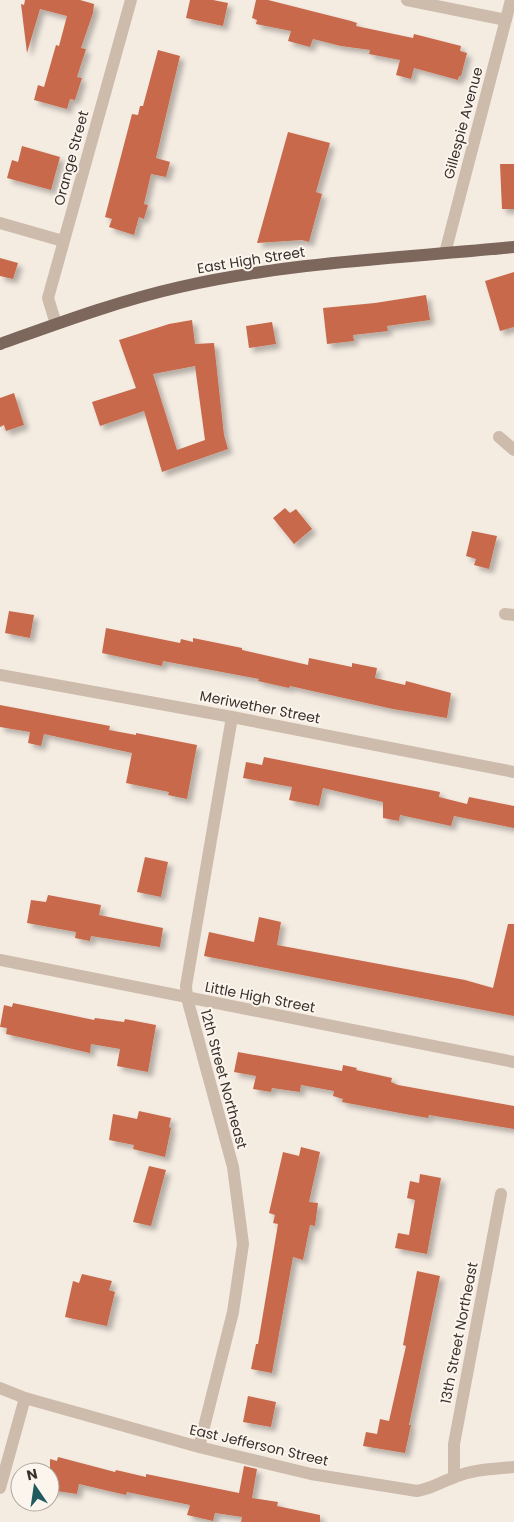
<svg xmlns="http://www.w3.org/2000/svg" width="514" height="1522" font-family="Poppins,sans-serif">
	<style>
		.building { fill: #c8694b; fill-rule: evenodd; filter: url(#shadow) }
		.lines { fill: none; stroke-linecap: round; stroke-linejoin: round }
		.minor { stroke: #cdbbac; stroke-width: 12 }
		.major { stroke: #7d675c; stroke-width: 12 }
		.labels { text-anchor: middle; stroke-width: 4; stroke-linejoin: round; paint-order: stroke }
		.street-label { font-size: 14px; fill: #3b302b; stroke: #fbf5ee }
	</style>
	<defs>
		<filter id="shadow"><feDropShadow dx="4.5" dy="4.5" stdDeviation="2.5" flood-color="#0004"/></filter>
	</defs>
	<rect width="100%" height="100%" fill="#f4ebe1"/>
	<path class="building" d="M25 0H80L94 4 93 13 81 48 86 49 77 77 82 78 75 100 70 99 67 109 34 100 38 85 44 87 56 45 59 46 67 16 40 9 27 53 21 4 24 5Z
		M190 0H213L228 3 223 26 186 18Z
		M256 0H268L351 21 357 23 356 26 413 38 414 34 461 46 460 51 467 53 461 76H459L458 80 414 68 411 79 396 75 400 60 369 54 370 50 341 46 313 39 310 47 288 41 291 31 256 24 257 20 252 18Z
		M158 50 180 56 156 158 170 162 166 177 151 174 144 204 148 205 144 219 139 217 134 235 109 227 112 219 105 217 132 114 138 115 140 106H143Z
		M288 132 330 143 316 192 322 194 309 242 302 240 257 243Z
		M22 146 60 157 51 190 7 178 12 160 18 162Z
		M500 164H514V209H502Z
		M0 258 18 263 13 279 0 276Z
		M514 272V327L500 331 485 281Z
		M426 295 430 320 387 326 388 331 353 335 354 341 327 344 323 308 375 303Z
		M192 320 195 344 214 343 224 435 228 449 162 472 144 411 100 426 92 402 136 388 119 340 169 324ZM195 366 205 440 177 450 153 374Z
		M272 322 276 344 249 348 246 326Z
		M14 393 24 425 6 431 4 425 0 427V398Z
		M285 508 290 513 296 509 312 529 294 544 273 518Z
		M472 531 497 536 489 569 474 565 476 559 466 556Z
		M9 611 34 615 30 638 5 633Z
		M106 628 180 643 181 639 193 642V638L242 648V650L308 665 309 658 352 667V663L377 668 375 678 405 685 406 681 451 693 447 718 393 709 290 686 289 688 258 681 259 679 163 661 162 666 102 653Z
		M0 705 110 726 109 730 136 735V733L197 745 187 799 168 795 169 792 126 783 132 753 44 734 41 746 28 743 30 732 0 727Z
		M264 757 440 792 439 797 467 804 469 797 514 806V828L454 816 451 826 400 815 399 821 383 818V802L323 788 319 806 289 800 292 787 243 778 246 762 262 765Z
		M145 857 168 862 161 897 137 892Z
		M48 895 101 905 99 915 163 928 160 947 91 936 90 941 75 938 76 932 27 923 31 900 46 902Z
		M259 917 281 922 277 945 465 980 493 988 508 924H514V1016L204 956 209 932 254 942Z
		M13 1003 94 1020 95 1018 124 1022 125 1019 156 1025 148 1072 117 1066 120 1049 91 1044 90 1053 6 1034 7 1028 0 1027 4 1005 12 1007Z
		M238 1052 342 1071 343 1065 357 1068 356 1070 392 1078 391 1082 398 1085 514 1106V1129L429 1115 428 1118 405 1114 342 1102 343 1099 333 1096 334 1091 301 1085 300 1092 272 1088 271 1092 253 1089 256 1076 234 1072Z
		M139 1111 171 1118 169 1127 171 1128 165 1157 133 1149 134 1145 109 1140 113 1114 137 1119Z
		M301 1147 320 1152 309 1202 318 1203 315 1226 310 1225 303 1260 293 1257 272 1373 251 1369 256 1344H258L278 1224 273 1223 275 1215 269 1213 283 1152 299 1156Z
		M149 1166 166 1170 151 1226 133 1222Z
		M420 1174 441 1178 427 1254 395 1248 398 1233 409 1235 415 1200 407 1198 410 1181 419 1183Z
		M417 1271 440 1276 409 1425H411L405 1453 363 1446 366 1432 377 1434 380 1419 389 1421 406 1346 403 1345Z
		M82 1274 112 1281 109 1290 115 1292 107 1326 65 1317 73 1281 79 1283Z
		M248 1396 276 1402 271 1427 243 1422Z
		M58 1457 115 1472 116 1470 146 1477V1474L239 1493 244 1466 257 1469 252 1498 278 1502 277 1506 320 1515V1522H241L242 1517 215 1513 213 1521 187 1515 190 1505 127 1492 126 1495 79 1484 77 1494 50 1490V1459L57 1461Z"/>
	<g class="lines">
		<path class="minor" d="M407 0 506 20
			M0 223 63 241
			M445 253 511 0
			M56 324 48 298 131 0
			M499 437 514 450
			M505 614 514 615
			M0 675 232 717 514 772
			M0 960 514 1062
			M0 1388 25 1398 199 1447 311 1474 417 1491C431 1489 441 1482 455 1477 474 1469 494 1469 514 1467
			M199 1447 233 1312 243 1244 233 1167 187 998 186 986 232 717
			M454 1477V1444L501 1194
			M0 1488 25 1398"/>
		<path class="major" d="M0 344C59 323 118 301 180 287 289 262 403 258 514 247"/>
	</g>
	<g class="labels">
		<g class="street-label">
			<text transform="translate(463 123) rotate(-75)" y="5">Gillespie Avenue</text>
			<text transform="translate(71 158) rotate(-75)" y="5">Orange Street</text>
			<text transform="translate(251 260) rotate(-9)" y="5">East High Street</text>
			<text transform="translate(260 707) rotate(11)" y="5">Meriwether Street</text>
			<text transform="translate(260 997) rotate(11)" y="5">Little High Street</text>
			<text transform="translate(224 1079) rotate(75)" y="5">12th Street Northeast</text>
			<text transform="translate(459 1333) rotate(-79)" y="5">13th Street Northeast</text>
			<text transform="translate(259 1445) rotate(13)" y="5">East Jefferson Street</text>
		</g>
	</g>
	<g transform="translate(35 1487) rotate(347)"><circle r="24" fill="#fbf5ee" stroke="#aea6a0"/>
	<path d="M0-4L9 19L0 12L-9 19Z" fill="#1f5a5e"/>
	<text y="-8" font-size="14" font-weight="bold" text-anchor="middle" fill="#3b302b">N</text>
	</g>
</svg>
